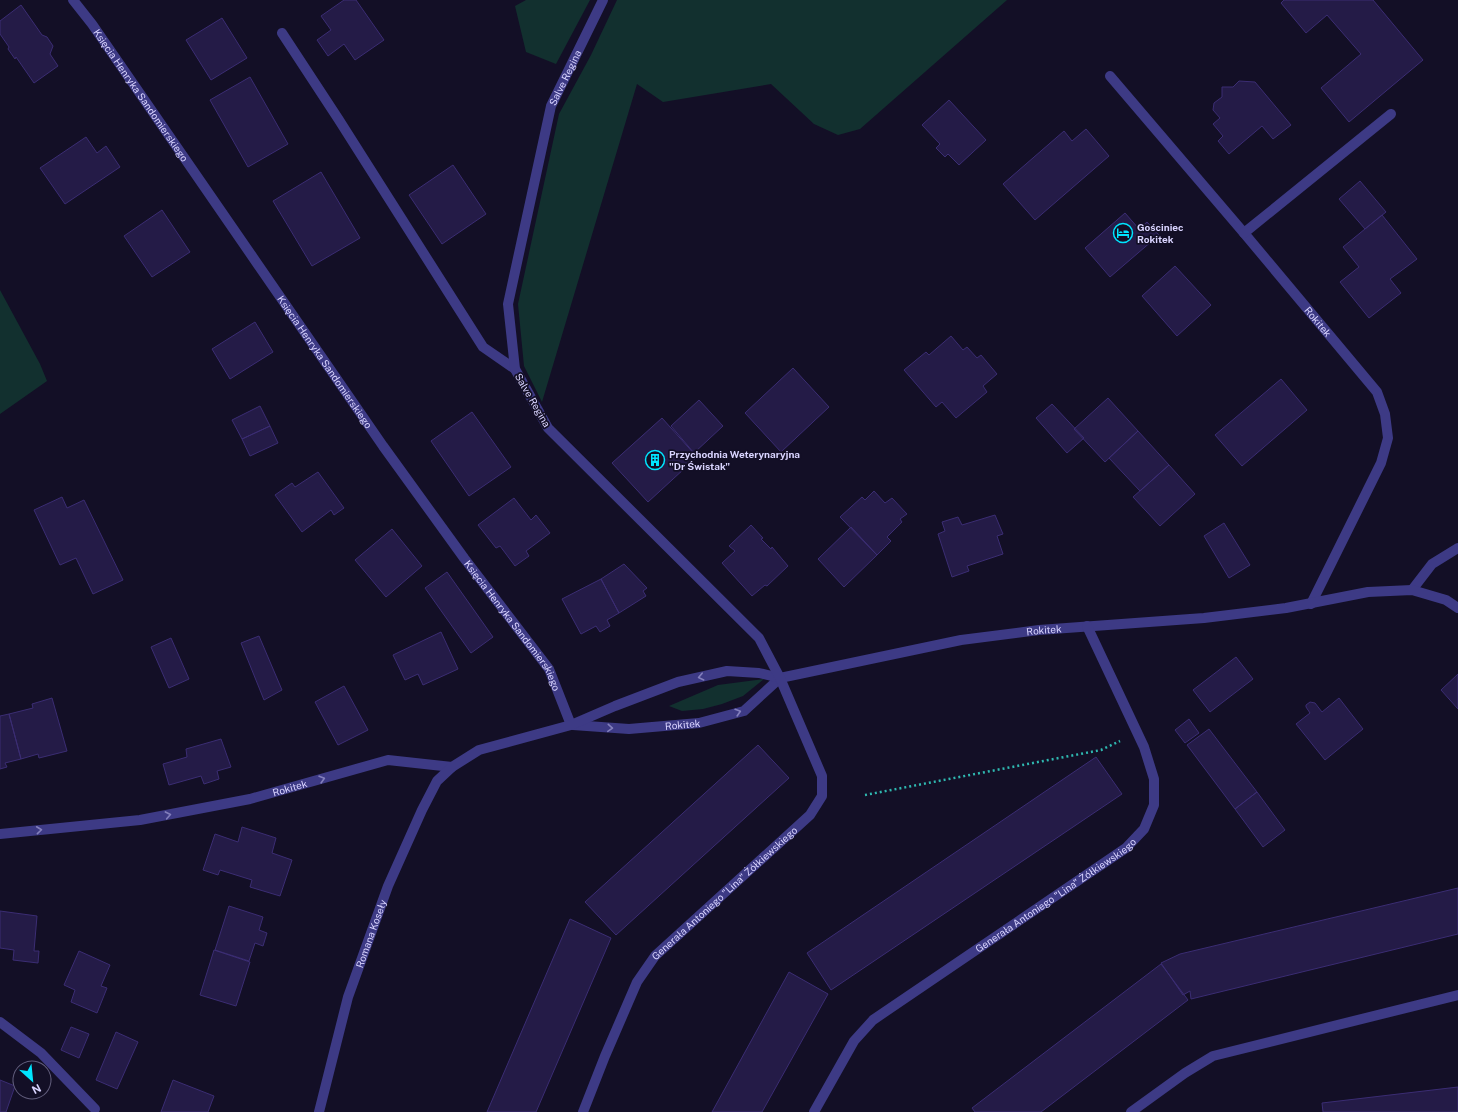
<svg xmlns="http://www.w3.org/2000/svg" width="1458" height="1112" font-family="'Public Sans',sans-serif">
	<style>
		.green { fill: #12302f }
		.building { fill: #241b47; stroke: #3b2d73 }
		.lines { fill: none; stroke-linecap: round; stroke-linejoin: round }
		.path { stroke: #2fb8b0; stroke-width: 2.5; stroke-dasharray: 2 3; stroke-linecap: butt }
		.minor { stroke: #3d3a85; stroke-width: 10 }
		.oneway { stroke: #837fbc }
		.labels { text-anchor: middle; stroke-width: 3.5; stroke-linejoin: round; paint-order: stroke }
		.street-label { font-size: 10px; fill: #d9d4ff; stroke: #130f26 }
		.poi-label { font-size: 10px; font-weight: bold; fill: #d9d4ff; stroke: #130f26; text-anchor: start }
	</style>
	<rect width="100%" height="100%" fill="#130f26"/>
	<path class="green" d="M526 0H590L556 64 526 52 515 6Z
		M617 0H1007L860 129 838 135 814 124 771 84 663 102 637 84 542 402 524 366 518 304 559 114 591 55Z
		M0 290 40 364 47 381 0 414Z
		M764 679 743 696 722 704 703 709 682 711 669 706 718 685Z"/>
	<path class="building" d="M344 0H356L384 40 355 60 344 44 328 56 317 40 331 30 321 16Z
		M1284 0H1373L1423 60 1349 122 1321 88 1361 54 1327 15 1306 33 1281 3Z
		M21 5 42 35 47 37 53 46 50 54 58 66 34 83 16 57 15 59 8 49 9 47 0 34V21Z
		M222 18 247 58 211 80 186 40Z
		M250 77 288 144 248 167 210 100Z
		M1239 81 1255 82 1291 125 1273 139 1262 126 1229 154 1218 141 1223 136 1213 124 1220 118 1213 110 1214 103 1222 97V87H1233Z
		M949 100 986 140 959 165 948 154 945 157 936 148 940 144 922 125Z
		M1086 129 1109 156 1035 220 1003 184 1064 131 1072 141Z
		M86 137 97 153 106 146 120 167 65 204 40 168Z
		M453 165 486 214 442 244 409 195Z
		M321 172 360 238 312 266 273 201Z
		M1360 181 1386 212 1365 229 1339 199Z
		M162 210 190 252 152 277 124 236Z
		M1125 213 1139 229 1147 222 1159 235 1110 277 1085 248Z
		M1382 215 1417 259 1390 279 1401 293 1369 318 1340 282 1359 267 1343 247Z
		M1175 266 1211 305 1177 336 1142 296Z
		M255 322 273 352 230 379 212 349Z
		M951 336 963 350 967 347 977 358 981 355 997 374 983 386 987 392 956 418 942 402 936 407 904 370 926 352 929 355Z
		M793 368 829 407 781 452 745 413Z
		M1281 379 1307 410 1242 466 1215 435Z
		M1108 398 1138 431 1105 462 1074 429Z
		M699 400 723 426 694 453 671 426Z
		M1052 404 1084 438 1067 453 1036 418Z
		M260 406 270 426 242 439 232 420Z
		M472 412 511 467 469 496 431 441Z
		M662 418 697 457 648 502 612 463Z
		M270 426 278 443 250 456 242 439Z
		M1138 431 1169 465 1140 491 1109 458Z
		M1169 465 1195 494 1160 526 1133 497Z
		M318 472 344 508 334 515 331 510 302 532 275 495 292 483 295 487Z
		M874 491 885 503 892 498 907 514 900 519 902 522 887 537 891 541 877 555 840 517 862 497 865 500Z
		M62 497 67 508 84 500 123 580 93 594 76 558 60 565 34 510Z
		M514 498 531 520 536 515 550 533 526 551 529 556 515 566 500 546 496 548 478 525Z
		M995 515 1003 534 997 536 1003 554 967 566 969 571 952 577 938 534 945 531 942 522 958 517 962 525Z
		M1224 523 1250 565 1229 578 1204 536Z
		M751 525 763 538 761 539 771 549 772 547 788 566 767 586 765 585 752 596 722 563 735 551 729 546Z
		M851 527 877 555 844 587 818 559Z
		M392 529 422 566 386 597 355 560Z
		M624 564 647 588 643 591 646 596 619 613 601 579Z
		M447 572 493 637 471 653 425 588Z
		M601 579 619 613 607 620 610 626 600 632 596 626 581 634 562 599Z
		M441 632 458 669 423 685 418 674 405 680 393 655Z
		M259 636 282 690 264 700 241 643Z
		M171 638 189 679 169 688 151 647Z
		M1236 657 1253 679 1210 712 1193 690Z
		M1458 674V709L1441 690Z
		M344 686 368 730 338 745 315 702Z
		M52 698 67 751 39 758 38 754 21 759 9 714 33 708 32 704Z
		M1339 698 1363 729 1325 760 1296 724 1310 713 1306 707V705L1310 702 1315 703 1322 712Z
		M9 714 21 759 5 763 7 767 0 769V716Z
		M1189 719 1199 733 1185 743 1175 730Z
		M1209 729 1257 792 1235 809 1187 745Z
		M221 739 231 767 217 771 219 779 204 784 201 776 169 785 163 764 187 757 186 749Z
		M758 745 789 778 616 935 585 902Z
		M1096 757 1122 794 831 990 807 953Z
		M1257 792 1285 830 1263 847 1235 809Z
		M242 827 276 838 272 853 292 860 280 896 250 887 252 880 220 870 218 875 203 870 215 834 238 842Z
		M1458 888V934L1191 999 1190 991 1183 995 1161 963 1180 954Z
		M229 906 263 917 259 930 267 933 263 946 255 943 249 961 215 950Z
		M0 911 37 916 34 951H39L38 963 13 960 14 950 0 948Z
		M570 919 611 938 536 1112H487Z
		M214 950 250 962 236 1006 200 995Z
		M79 951 110 965 101 986 107 988 97 1013 71 1002 75 990 64 985Z
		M1161 964 1188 1000 1041 1112H975L972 1108Z
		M789 972 828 994 762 1112H712Z
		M71 1027 89 1034 79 1058 61 1050Z
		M116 1032 138 1042 117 1089 96 1080Z
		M0 1080 15 1086 6 1112H0Z
		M173 1080 214 1096 208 1112H161Z
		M1458 1087V1112H1323L1322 1103Z"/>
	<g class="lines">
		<path class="path" d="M865 795 1101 750 1120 741"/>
		<g class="minor">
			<path id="s1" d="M73 0 92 24 383 446 464 558 549 669 571 725"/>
			<path d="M282 33 339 120 483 347 515 369"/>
			<path id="s2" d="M1110 76 1244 233 1377 392 1385 414 1388 438 1381 463 1311 604"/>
			<path d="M1244 233 1391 114"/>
			<path d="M1412 590 1432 564 1458 548"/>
			<path id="s3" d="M573 725 629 729 699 723 744 711 780 678"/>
			<path id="s4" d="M0 834 140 820 250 799 388 760 452 767"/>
			<path d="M0 1022 41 1053 95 1109"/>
			<path id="s5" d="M319 1112 348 997 388 886 422 810 437 781 452 767 479 750 571 725 615 706 678 682 727 671 759 673 780 678 961 640 1039 630 1204 618 1286 608 1368 592 1412 590 1446 600 1458 608"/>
			<path id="s6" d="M583 1112 605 1056 637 982 655 956 810 815 822 796V776L780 678 759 638 548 428 515 369 508 304 551 106 603 0"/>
			<path id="s7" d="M814 1112 854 1041 873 1020 1126 848 1144 829 1154 805V779L1144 747 1087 626"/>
			<path d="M1131 1112 1185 1073 1213 1056 1458 995"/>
		</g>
	</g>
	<defs><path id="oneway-chevron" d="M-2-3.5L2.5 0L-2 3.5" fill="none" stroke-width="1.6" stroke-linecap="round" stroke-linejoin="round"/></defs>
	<g class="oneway">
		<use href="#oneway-chevron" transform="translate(701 677) rotate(167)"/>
		<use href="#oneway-chevron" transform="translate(738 712) rotate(-17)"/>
		<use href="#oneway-chevron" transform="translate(610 728) rotate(4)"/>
		<use href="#oneway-chevron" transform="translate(322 779) rotate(-16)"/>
		<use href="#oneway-chevron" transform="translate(168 815) rotate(-11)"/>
		<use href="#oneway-chevron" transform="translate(39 830) rotate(-6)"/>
	</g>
	<defs>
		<symbol id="hotel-ring" viewBox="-11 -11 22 22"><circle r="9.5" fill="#130f26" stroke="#00e5ff" stroke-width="1.5"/><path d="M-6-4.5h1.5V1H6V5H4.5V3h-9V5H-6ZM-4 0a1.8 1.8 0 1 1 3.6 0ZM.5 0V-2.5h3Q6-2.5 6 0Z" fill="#00e5ff"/></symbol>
		<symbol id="building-ring" viewBox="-11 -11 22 22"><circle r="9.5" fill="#130f26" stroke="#00e5ff" stroke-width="1.5"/><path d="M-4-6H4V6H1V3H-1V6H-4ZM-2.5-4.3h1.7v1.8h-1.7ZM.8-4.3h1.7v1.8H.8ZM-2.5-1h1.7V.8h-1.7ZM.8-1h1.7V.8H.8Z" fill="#00e5ff"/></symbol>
	</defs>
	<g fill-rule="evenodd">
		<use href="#hotel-ring" x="1112" y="222" width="22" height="22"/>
		<use href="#building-ring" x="644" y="449" width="22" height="22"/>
	</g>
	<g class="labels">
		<g class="street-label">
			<text dy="4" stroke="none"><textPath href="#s6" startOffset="1241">Salve Regina</textPath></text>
			<text dy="4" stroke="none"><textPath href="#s1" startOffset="117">Księcia Henryka Sandomierskiego</textPath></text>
			<text dy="4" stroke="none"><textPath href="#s2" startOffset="322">Rokitek</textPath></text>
			<text dy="4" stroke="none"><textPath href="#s1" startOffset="441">Księcia Henryka Sandomierskiego</textPath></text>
			<text transform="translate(533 400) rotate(60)" y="4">Salve Regina</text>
			<text dy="4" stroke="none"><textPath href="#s1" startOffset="765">Księcia Henryka Sandomierskiego</textPath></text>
			<text dy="4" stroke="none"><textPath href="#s5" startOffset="988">Rokitek</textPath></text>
			<text dy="4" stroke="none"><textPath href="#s3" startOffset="110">Rokitek</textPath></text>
			<text dy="4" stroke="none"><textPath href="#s4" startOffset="294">Rokitek</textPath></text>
			<text dy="4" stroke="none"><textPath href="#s6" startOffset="266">Generała Antoniego "Lina" Żółkiewskiego</textPath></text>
			<text dy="4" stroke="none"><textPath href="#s7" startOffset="331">Generała Antoniego "Lina" Żółkiewskiego</textPath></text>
			<text dy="4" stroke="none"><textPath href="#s5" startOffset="186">Romana Koseły</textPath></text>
		</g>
		<g class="poi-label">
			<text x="1137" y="231">Gościniec<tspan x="1137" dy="12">Rokitek</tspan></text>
			<text x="669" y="458">Przychodnia Weterynaryjna<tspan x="669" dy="12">"Dr Świstak"</tspan></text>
		</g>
	</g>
	<g transform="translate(32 1080) rotate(153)"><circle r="19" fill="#130f26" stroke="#625e7d"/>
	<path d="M0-3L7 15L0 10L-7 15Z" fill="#00e5ff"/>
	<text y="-6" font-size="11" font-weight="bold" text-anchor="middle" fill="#d9d4ff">N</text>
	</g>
</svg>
